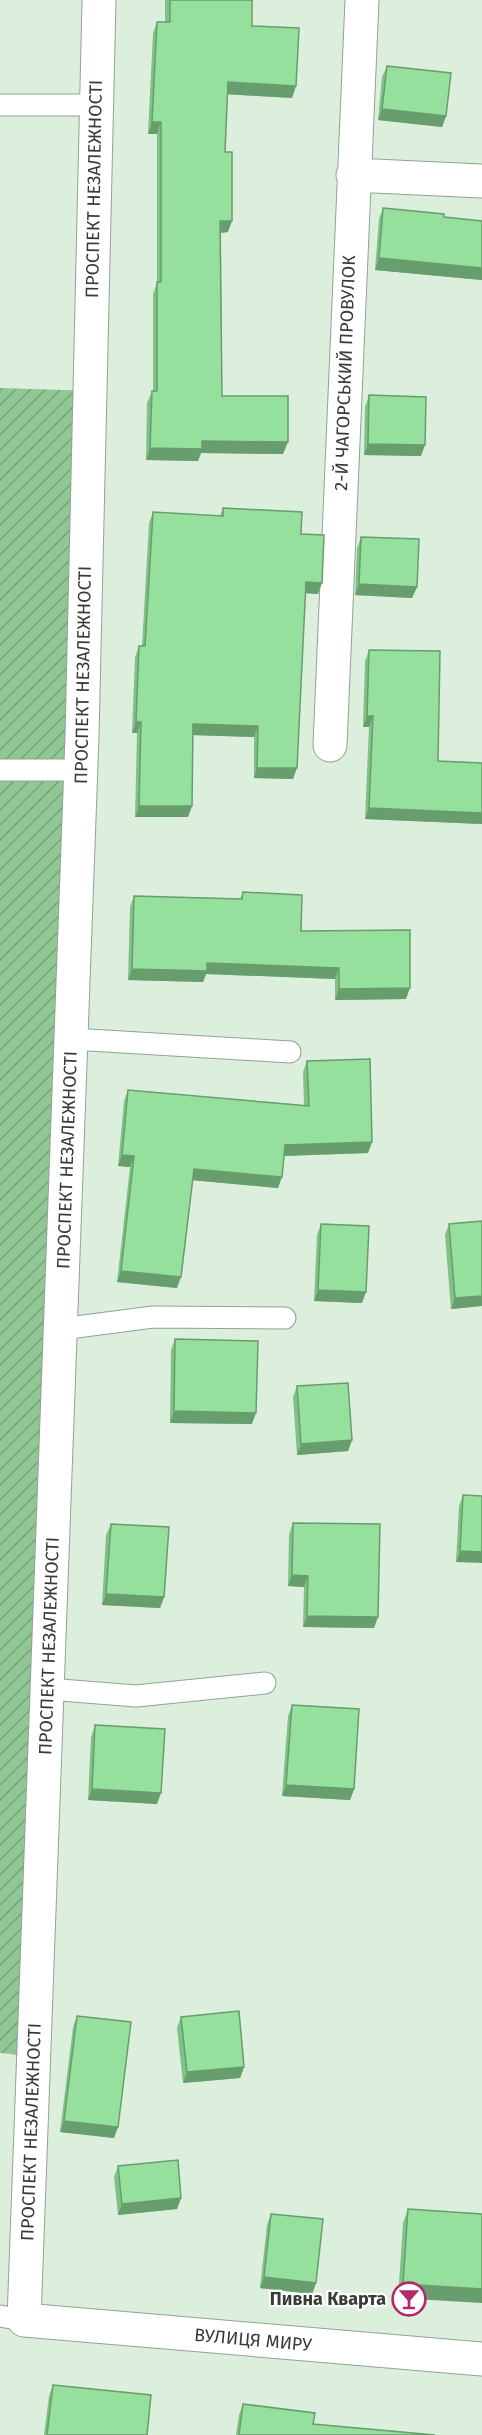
<svg xmlns="http://www.w3.org/2000/svg" width="482" height="2435" font-family="'Fira Sans',sans-serif">
	<style>
		.garden { fill: url(#garden-furrows) }
		.lines { fill: none; stroke-linecap: round; stroke-linejoin: round }
		.lane-casing { stroke: #91a392; stroke-width: 23 }
		.street-casing { stroke: #91a392; stroke-width: 35 }
		.lane { stroke: #fff; stroke-width: 21 }
		.street { stroke: #fff; stroke-width: 33 }
		.wall { fill: #80c187 }
		.shaded-wall { fill: #689d6e }
		.building { fill: #95e09d; stroke: #689d6e; stroke-width: 1.5 }
		.labels { text-anchor: middle; stroke-width: 4.5; stroke-linejoin: round; paint-order: stroke }
		.street-label { font-size: 18px; fill: #353d36; stroke: #fff }
		.poi-label { font-size: 18px; font-weight: bold; fill: #353d36; stroke: #fff; text-anchor: end }
	</style>
	<defs>
		<pattern id="garden-furrows" width="10" height="10" patternUnits="userSpaceOnUse" patternTransform="scale(1.5)"><rect width="10" height="10" fill="#90c795"/><path d="M-1 1l2-2M0 10L10 0M9 11l2-2" fill="none" stroke="#76a37a"/></pattern>
	</defs>
	<rect width="100%" height="100%" fill="#dcefdd"/>
	<path class="garden" d="M0 388 98 391 39 2057 0 2053Z"/>
	<g class="lines">
		<defs>
			<path id="lane" d="M0 105H96
				M0 770H81
				M72 1039 290 1052
				M61 1329 153 1317 285 1318
				M48 1689 136 1696 265 1683
				M0 2316 24 2320"/>
			<path id="street" d="M99 0 82 737 24 2320 482 2359
				M353 175 482 181
				M330 745 362 0"/>
		</defs>
		<use href="#lane" class="lane-casing"/>
		<use href="#street" class="street-casing"/>
		<use href="#lane" class="lane"/>
		<use href="#street" class="street"/>
	</g>
	<path class="wall" d="M165 0H252V26L296 86 292 98 227 94 225 152 228 232 221 233 222 396 283 454 201 453 198 461 146 460 147 403 152 391H153V294L157 283V134H148L153 33 157 22H165Z
		M387 66 446 116 442 127 378 120 382 77Z
		M383 208 444 217 482 221V280L375 270 379 219Z
		M369 395 421 456 364 455 365 407Z
		M223 508 301 534 318 594 305 593 293 779 254 778V737L193 735 192 806 188 817H135L137 733H132L135 657 139 646H142L149 523 153 512 220 516Z
		M361 537 417 587 412 598 355 595 357 548Z
		M369 650 438 761 482 763V824L365 819 369 727H363L365 661Z
		M243 892 301 931 406 999 335 1000V979L206 974 203 982 128 980 130 907 134 896 240 899Z
		M307 1061 372 1142 368 1153 284 1156 278 1188 192 1180 177 1288 117 1282 130 1167 118 1166 124 1101 128 1090 304 1105 303 1072Z
		M482 1221V1306L451 1309 445 1235 449 1224Z
		M321 1224 362 1303 314 1301 317 1235Z
		M175 1339 252 1424 170 1423 171 1350Z
		M297 1386 352 1440 348 1451 297 1455 293 1397Z
		M463 1495 482 1496 456 1562 459 1506Z
		M293 1523 374 1628 303 1627 304 1587 288 1586 289 1534Z
		M111 1524 164 1597 160 1608 102 1605 106 1535Z
		M292 1705 354 1789 350 1800 282 1796 288 1716Z
		M95 1725 157 1804 88 1800 91 1737Z
		M77 2016 118 2127 114 2138 60 2132 73 2027Z
		M181 2017 244 2067 240 2078 183 2083 177 2028Z
		M118 2166 181 2198 177 2209 118 2215 114 2177Z
		M408 2209 482 2214 398 2298 403 2223Z
		M271 2214 316 2283 312 2294 260 2288 267 2225Z
		M53 2385 147 2435H44L49 2396Z
		M243 2404 313 2424 435 2435H236L239 2415Z"/>
	<path class="shaded-wall" d="M228 82 296 86 292 98 223 94Z
		M382 109 446 116 442 127 378 120Z
		M152 122H161L157 134H148Z
		M220 221H232L228 232 216 233Z
		M379 258 482 268V280L375 270Z
		M202 441 288 442 283 454 201 453 198 461 146 460 150 448Z
		M368 444 425 445 421 456 364 455Z
		M306 582 322 583 318 594 302 593Z
		M359 584 417 587 412 598 355 595Z
		M367 716H373L369 727H363Z
		M136 722H141L137 733H132Z
		M193 724 258 726 254 737 189 735Z
		M257 768H297L293 779 254 778Z
		M139 806H192L188 817H135Z
		M369 808 482 813V824L365 819Z
		M207 963 339 968 335 979 206 974 203 982 128 980 132 969Z
		M410 988 406 999 335 1000 339 989Z
		M372 1142 368 1153 281 1156 285 1145Z
		M122 1155 134 1156 130 1167 118 1166Z
		M194 1169 282 1177 278 1188 190 1180Z
		M121 1271 181 1277 177 1288 117 1282Z
		M318 1290 366 1292 362 1303 314 1301Z
		M482 1296V1306L451 1309 455 1298Z
		M174 1411 256 1413 252 1424 170 1423Z
		M352 1440 348 1451 297 1455 301 1444Z
		M460 1551 482 1552V1563L456 1562Z
		M292 1575 308 1576 304 1587 288 1586Z
		M106 1594 164 1597 160 1608 102 1605Z
		M307 1616 378 1617 374 1628 303 1627Z
		M286 1785 354 1789 350 1800 282 1796Z
		M92 1789 161 1793 157 1804 88 1800Z
		M244 2067 240 2078 183 2083 187 2072Z
		M64 2121 118 2127 114 2138 60 2132Z
		M181 2198 177 2209 118 2215 122 2204Z
		M264 2277 316 2283 312 2294 260 2288Z
		M403 2284 482 2289V2303L398 2298Z"/>
	<path class="building" d="M170 0H252V26L299 28 296 86 228 82 225 152H232V221H220L222 396H288V442L202 441V449L150 448 152 391H157V282H161V122H152L157 22H170Z
		M387 66 451 73 446 116 382 109Z
		M383 208 444 214V217L482 221V268L379 258Z
		M369 395 426 397 425 445 368 444Z
		M223 508 302 512 301 534 324 535 322 583 306 582 297 768H257L258 726 193 724 192 806H139L141 722H136L139 646H145L153 512 223 516Z
		M361 537 419 539 417 587 359 584Z
		M369 650 440 651 438 761 482 763V813L369 808 373 716H367Z
		M243 892 302 895 301 931 410 930V988L339 989V968L207 963V971L132 969 134 896 242 899Z
		M370 1059 372 1142 285 1145 282 1177 194 1169 181 1277 121 1271 134 1156 122 1155 128 1090 309 1106 307 1061Z
		M482 1221V1296L455 1298 449 1224Z
		M321 1224 369 1226 366 1292 318 1290Z
		M175 1339 258 1341 256 1413 174 1411Z
		M348 1383 352 1440 301 1444 297 1386Z
		M463 1495 482 1496V1552L460 1551Z
		M293 1523 380 1524 378 1617 307 1616 308 1576 292 1575Z
		M111 1524 169 1527 164 1597 106 1594Z
		M292 1705 359 1709 354 1789 286 1785Z
		M95 1725 165 1729 161 1793 92 1789Z
		M239 2011 244 2067 187 2072 181 2017Z
		M77 2016 131 2022 118 2127 64 2121Z
		M178 2160 181 2198 122 2204 118 2166Z
		M408 2209 482 2214V2289L403 2284Z
		M271 2214 323 2219 316 2283 264 2277Z
		M53 2385 151 2395 147 2435H47Z
		M243 2404 315 2413 313 2424 435 2435H239Z"/>
	<defs>
		<symbol id="bar-ring" viewBox="-11 -11 22 22"><circle r="9.5" fill="#fff" stroke="#b22a6a" stroke-width="1.5"/><path d="M-6-5H6L.8 .8V4.5H3.5V6h-7V4.5H-.8V.8Z" fill="#b22a6a"/></symbol>
	</defs>
	<g fill-rule="evenodd">
		<use href="#bar-ring" x="390" y="2280" width="38" height="38"/>
	</g>
	<g class="labels">
		<g class="street-label">
			<text transform="translate(94 189) rotate(-89)" y="6">ПРОСПЕКТ НЕЗАЛЕЖНОСТІ</text>
			<text transform="translate(345 373) rotate(-88)" y="6">2-Й ЧАГОРСЬКИЙ ПРОВУЛОК</text>
			<text transform="translate(83 675) rotate(-89)" y="6">ПРОСПЕКТ НЕЗАЛЕЖНОСТІ</text>
			<text transform="translate(67 1160) rotate(-88)" y="6">ПРОСПЕКТ НЕЗАЛЕЖНОСТІ</text>
			<text transform="translate(49 1646) rotate(-88)" y="6">ПРОСПЕКТ НЕЗАЛЕЖНОСТІ</text>
			<text transform="translate(31 2132) rotate(-88)" y="6">ПРОСПЕКТ НЕЗАЛЕЖНОСТІ</text>
			<text transform="translate(253 2340) rotate(5)" y="6">ВУЛИЦЯ МИРУ</text>
		</g>
		<g class="poi-label">
			<text x="386" y="2305">Пивна Кварта</text>
		</g>
	</g>
</svg>
